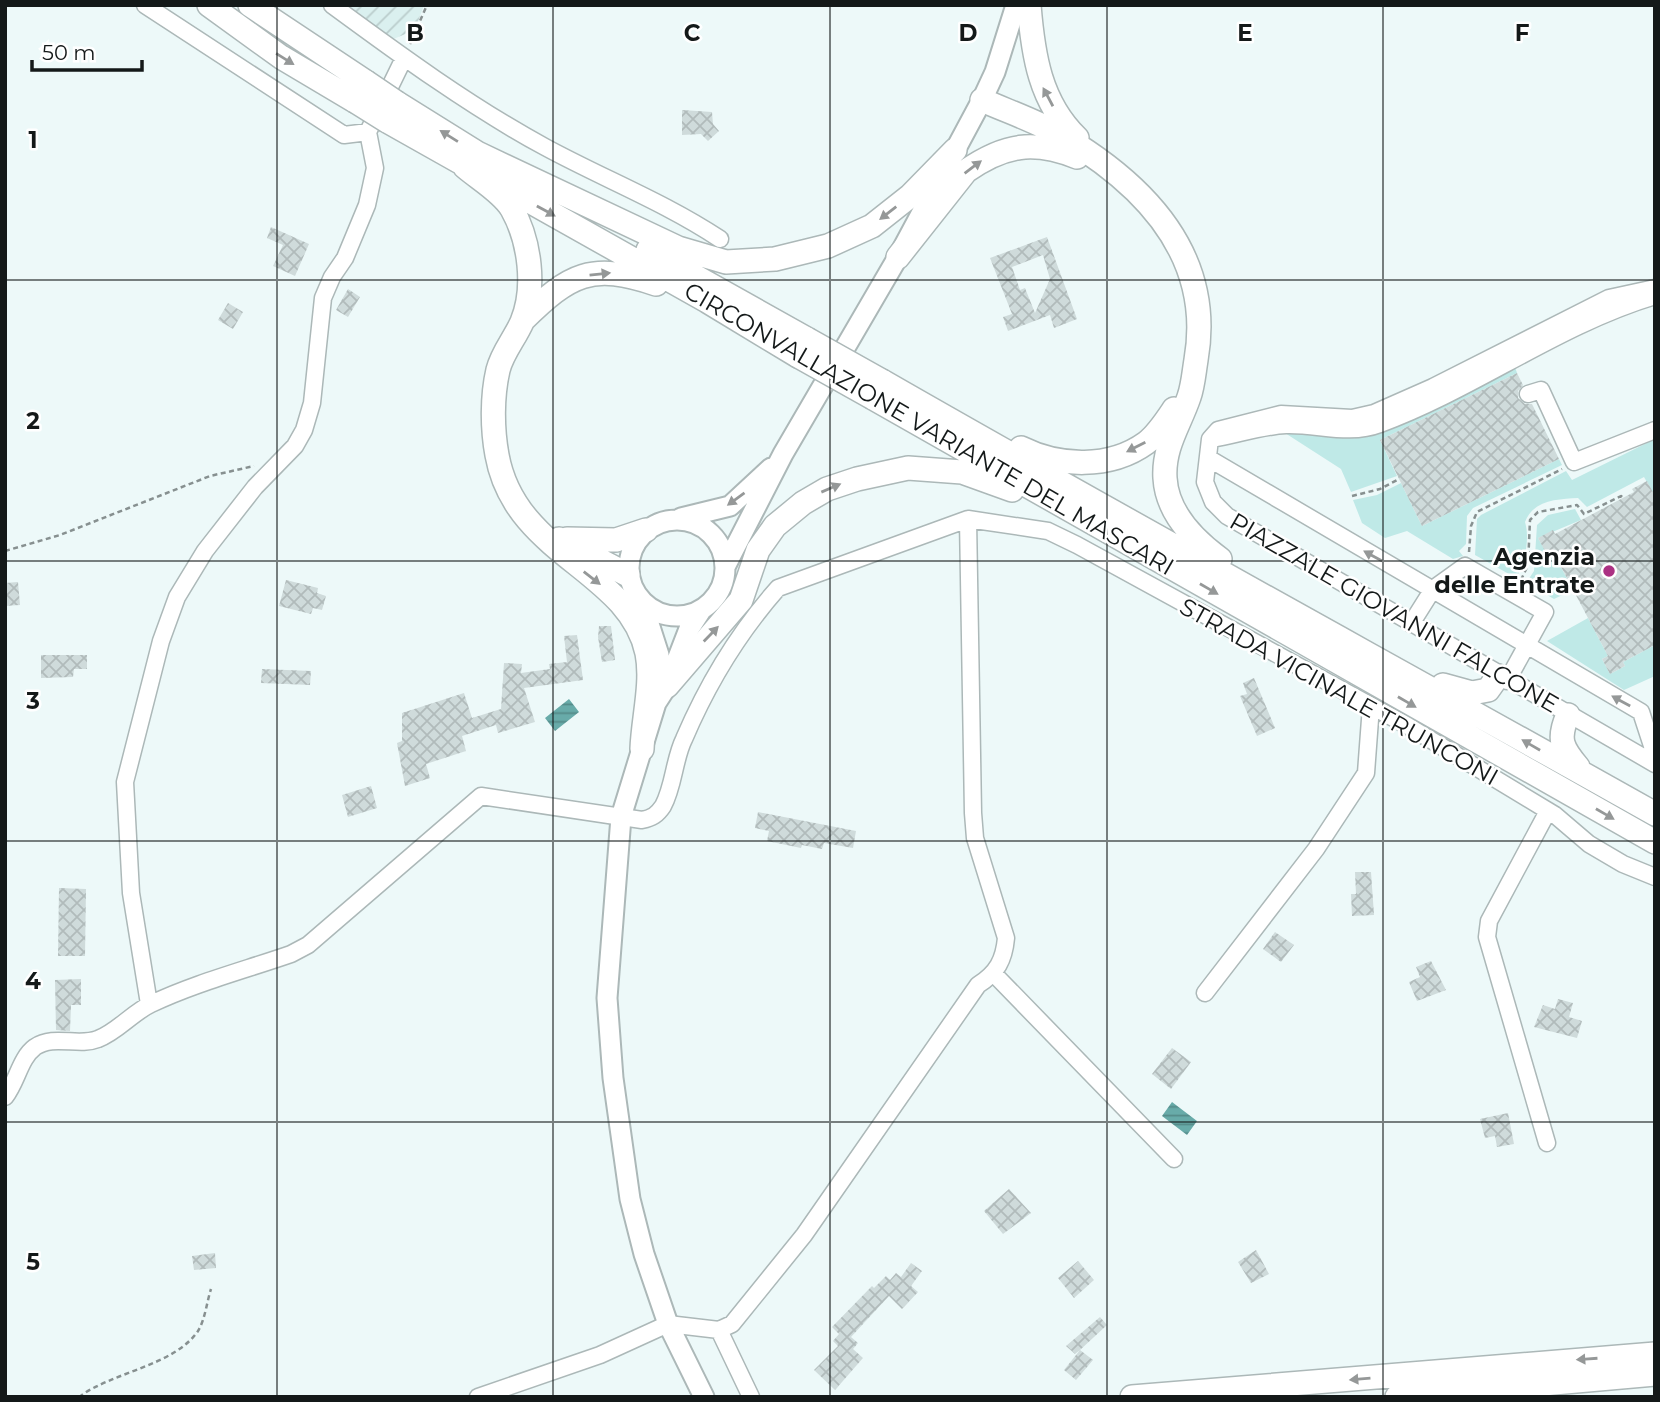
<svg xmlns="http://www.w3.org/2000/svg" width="1660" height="1402" font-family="Montserrat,sans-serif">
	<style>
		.industrial { fill: url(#industrial-furrows) }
		.green { fill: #bfe9e7 }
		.water { fill: url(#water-rules) }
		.building { fill: url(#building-cross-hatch); fill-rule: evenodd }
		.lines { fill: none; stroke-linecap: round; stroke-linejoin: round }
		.minor-casing { stroke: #acb8b8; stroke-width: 19 }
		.major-casing { stroke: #acb8b8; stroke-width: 23 }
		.highway-casing { stroke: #acb8b8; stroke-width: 26 }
		.path { stroke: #879090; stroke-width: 2.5; stroke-dasharray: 5 3.5; stroke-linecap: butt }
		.minor { stroke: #fff; stroke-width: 16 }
		.major { stroke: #fff; stroke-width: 19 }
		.highway { stroke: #fff; stroke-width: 23 }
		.highway-bridge-casing { stroke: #acb8b8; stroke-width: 26; stroke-linecap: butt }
		.highway-bridge { stroke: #fff; stroke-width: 23 }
		.oneway { fill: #959898 }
		.grid { fill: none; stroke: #141919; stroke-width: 2; stroke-opacity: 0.55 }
		.poi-dot { fill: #ab3183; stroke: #fff; stroke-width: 2.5 }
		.labels { text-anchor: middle; stroke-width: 5; stroke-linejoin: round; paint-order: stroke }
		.street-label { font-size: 24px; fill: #141919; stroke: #fff }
		.poi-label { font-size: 24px; font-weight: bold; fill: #141919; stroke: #fff; text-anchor: end }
		.grid-label { font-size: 23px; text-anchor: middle; font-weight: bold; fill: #141919; stroke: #fff; stroke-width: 5; stroke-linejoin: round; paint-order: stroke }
	</style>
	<defs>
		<pattern id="industrial-furrows" width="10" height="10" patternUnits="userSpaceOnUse" patternTransform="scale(1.75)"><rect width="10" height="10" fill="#daf0ef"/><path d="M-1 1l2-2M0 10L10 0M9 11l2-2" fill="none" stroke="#bacdcc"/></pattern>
		<pattern id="water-rules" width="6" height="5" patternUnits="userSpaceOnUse" patternTransform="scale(1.75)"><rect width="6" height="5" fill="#68aba9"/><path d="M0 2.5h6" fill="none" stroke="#548a89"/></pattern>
		<pattern id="building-cross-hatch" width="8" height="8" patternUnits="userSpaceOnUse" patternTransform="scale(1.75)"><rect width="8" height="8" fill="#cfdbdb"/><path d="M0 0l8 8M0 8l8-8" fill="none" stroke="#b1bbbb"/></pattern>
	</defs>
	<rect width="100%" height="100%" fill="#edf9f9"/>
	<path class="industrial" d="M340 5H424L415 30 391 40Z"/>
	<path class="green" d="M1514 364 1517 373 1380 440 1397 476 1351 492 1341 469 1285 433 1354 437Z
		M1655 439V496L1644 477 1587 507 1578 498C1558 499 1533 500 1525 522 1530 538 1525 564 1516 578L1475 555 1477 519 1481 515 1566 471 1572 480Z
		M1559 459 1562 465 1473 508 1467 516 1466 544 1459 551 1463 556 1453 559 1407 531 1385 538 1362 523 1353 500 1377 495 1401 483 1422 526Z
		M1575 509 1581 520 1538 538 1546 552 1552 550 1573 590 1554 599 1526 583 1534 571 1537 525 1548 515Z
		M1588 618 1608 656 1602 659 1610 674 1625 666 1623 662 1655 645V676L1624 690 1547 641Z"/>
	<path class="water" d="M569 699 579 712 555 731 545 718Z
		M1172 1102 1197 1121 1187 1135 1162 1116Z"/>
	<path class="building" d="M682 110 712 112 713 124 719 131 708 141 701 134 682 135Z
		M271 227 309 244 295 276 273 266 283 245 267 238Z
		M1047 237 1077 319 1054 328 1050 315 1008 331 1003 317 1012 314 990 258ZM1043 255 1050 279 1035 313 1025 288 1020 290 1012 267Z
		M348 289 360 297 348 317 336 310Z
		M228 303 243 312 233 329 218 320Z
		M1517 373 1523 385 1518 391V398L1525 404H1532L1559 459 1422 526 1380 440Z
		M1647 481 1655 496V645L1623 662 1625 666 1610 674 1602 659 1608 656 1588 618 1552 550 1546 553 1538 538 1553 530 1555 534 1634 492 1632 489Z
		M286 580 318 588 317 593 326 596 322 610 313 608 311 614 279 606Z
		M18 582 20 605 5 606V583Z
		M599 626H611L615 660 602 662 598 637Z
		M577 635 583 680 524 688 535 722 498 733 496 725 462 736 466 751 426 764 430 778 405 786 397 743 402 741V713L464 693 472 718 501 709 504 663 522 664 521 673 550 669 549 664 567 662 564 636Z
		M41 655H87V669H74L73 677 41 678Z
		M262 669 311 671 310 685 261 683Z
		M1254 678 1275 728 1257 736 1240 696 1247 694 1243 683Z
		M371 786 377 808 348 817 342 795Z
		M758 812 856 831 853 848 824 843 822 849 802 845 801 848 767 841 769 831 755 828Z
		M1355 872H1371L1374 915 1352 916 1351 894H1356Z
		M59 888 86 889 85 956H58Z
		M1275 932 1294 945 1281 962 1263 949Z
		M1431 961 1446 990 1417 1001 1409 982 1420 977 1416 967Z
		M81 979V1005H71L70 1031 56 1030 55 980Z
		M1558 999 1573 1003 1569 1017 1582 1021 1577 1038 1534 1027 1543 1005 1555 1009Z
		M1172 1048 1191 1062 1171 1089 1152 1074Z
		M1508 1113 1514 1144 1497 1147 1495 1136 1485 1138 1480 1119Z
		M1009 1189 1031 1213 1003 1234 984 1211Z
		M1256 1250 1269 1274 1251 1283 1238 1262Z
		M215 1253 216 1268 194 1270 192 1256Z
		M1078 1261 1094 1280 1074 1298 1058 1278Z
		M911 1263 922 1271 911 1286 918 1292 902 1309 889 1296 851 1337 858 1343 853 1349 863 1358 835 1390 814 1370 838 1346 833 1341 839 1334 832 1327 872 1286 874 1288 886 1276 890 1280 896 1273 901 1277Z
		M1100 1317 1107 1325 1080 1350 1075 1354 1066 1346Z
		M1080 1350 1093 1360 1076 1380 1064 1370Z"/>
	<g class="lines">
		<defs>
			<path id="minor" d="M145 5 344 135 368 132
				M332 5C400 55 471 107 545 147 604 179 664 202 720 239
				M1655 288 1609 298 1433 387 1374 413 1352 418 1281 414 1218 430 1210 439 1205 482 1213 502 1227 516 1655 764
				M1528 394 1541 390 1574 462 1655 430
				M1212 439C1236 435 1262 426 1286 425 1319 424 1348 436 1380 424 1475 389 1558 325 1655 296
				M1208 458 1641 712 1655 755
				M1411 624 1433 589 1465 566 1545 612 1507 681
				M995 975 1174 1159
				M1205 993 1316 849 1366 773 1371 706
				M149 1004 131 893 125 782 161 641 177 597 205 551 255 487 295 446 304 430 312 403 323 298 332 277 345 258 367 205 375 168 368 132 404 58
				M5 1097C17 1082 20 1058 35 1047 54 1034 78 1047 98 1039 117 1032 132 1013 151 1004 195 983 245 970 291 954L308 945 481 796 642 820C652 818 657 815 663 806 674 786 674 759 684 739 707 685 740 631 778 588L968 519 1048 531 1077 545 1408 726 1555 815 1589 844 1623 864 1655 877
				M1547 1143 1487 937 1489 921 1548 811
				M719 1330 751 1397
				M478 1397 600 1355 668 1324 719 1330 732 1324 804 1235 978 985C997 973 1004 960 1006 938L975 838 973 813 968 519"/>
			<path id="major" d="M681 518 730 506 771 468
				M629 568a48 48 0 1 1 96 0a48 48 0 1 1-96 0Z
				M725 567 783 454 898 257 982 100 995 72 1016 5
				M642 602 659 655 658 670
				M702 609 689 629 667 686 656 703 621 817 607 998 613 1078 630 1199 644 1254 668 1324 704 1397"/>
			<path id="highway" d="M209 5 281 57 355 101
				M250 5 366 82
				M1029 5C1033 55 1040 102 1077 138
				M982 100C1009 112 1039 122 1064 137 1146 186 1214 257 1196 360 1194 372 1193 386 1189 397 1180 424 1163 447 1165 478 1167 513 1194 540 1220 559
				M397 103 490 161
				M387 121 707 301 798 356
				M477 153 678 248 726 262 775 259 828 246 872 226 910 196 955 150
				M465 167C479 179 503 193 512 209 530 241 536 288 522 322 515 338 502 353 498 370 492 396 492 428 497 455 515 556 629 569 647 653 653 683 643 719 642 749
				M648 250 807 339
				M898 257 966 171C1005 144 1034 140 1077 157
				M523 320C570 274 591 262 656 284
				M882 381C1138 528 1397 669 1655 814
				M873 398 1655 842
				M1021 448C1059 467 1110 469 1146 443 1157 435 1166 421 1174 409
				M559 539 628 575
				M567 539 616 540 646 530
				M1443 685 1472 693 1488 690 1498 676
				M667 686 741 600 758 550 775 526 803 503 827 489 857 479 908 468 962 472 1012 490
				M1568 715C1557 739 1562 748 1578 767
				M1132 1397 1655 1354
				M1397 1397 1655 1374"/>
		</defs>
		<use href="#minor" class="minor-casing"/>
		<use href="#major" class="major-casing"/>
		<use href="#highway" class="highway-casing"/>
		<path class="path" d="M410 44 427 5
			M1352 496 1380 489 1399 479
			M5 551 60 535 210 476 254 466
			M1469 552 1471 526 1477 512 1562 469
			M1521 580 1528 565 1530 520 1538 512 1577 505 1584 514 1621 496 1623 498
			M79 1397C112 1372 174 1366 198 1331 205 1320 207 1301 211 1289"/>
		<use href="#minor" class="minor"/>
		<use href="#major" class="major"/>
		<use href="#highway" class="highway"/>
		<defs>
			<path id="highway-bridge" d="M366 82 397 103
				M355 101 387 121
				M807 339 882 381
				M798 356 873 398"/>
		</defs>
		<use href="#highway-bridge" class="highway-bridge-casing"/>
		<use href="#highway-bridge" class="highway-bridge"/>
	</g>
	<defs><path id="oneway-solid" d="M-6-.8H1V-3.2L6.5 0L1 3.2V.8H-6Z" transform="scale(1.75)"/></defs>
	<g class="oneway">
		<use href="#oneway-solid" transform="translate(285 59) rotate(32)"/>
		<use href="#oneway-solid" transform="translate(1048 97) rotate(-118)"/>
		<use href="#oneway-solid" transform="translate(449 136) rotate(-148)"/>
		<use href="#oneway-solid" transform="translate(973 167) rotate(-37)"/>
		<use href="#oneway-solid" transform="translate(546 211) rotate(29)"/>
		<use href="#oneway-solid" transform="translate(888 213) rotate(142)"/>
		<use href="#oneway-solid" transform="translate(600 274) rotate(-6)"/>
		<use href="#oneway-solid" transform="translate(1136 447) rotate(153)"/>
		<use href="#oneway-solid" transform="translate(831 488) rotate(-23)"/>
		<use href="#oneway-solid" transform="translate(736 499) rotate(144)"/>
		<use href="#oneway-solid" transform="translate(1373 556) rotate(-151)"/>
		<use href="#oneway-solid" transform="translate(592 578) rotate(38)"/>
		<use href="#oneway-solid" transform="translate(1209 589) rotate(30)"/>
		<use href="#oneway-solid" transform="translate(711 634) rotate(-46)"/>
		<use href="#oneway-solid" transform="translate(1621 701) rotate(-151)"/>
		<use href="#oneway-solid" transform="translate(1407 702) rotate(30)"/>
		<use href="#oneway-solid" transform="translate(1531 745) rotate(-150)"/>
		<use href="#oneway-solid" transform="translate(1605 814) rotate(30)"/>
		<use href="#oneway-solid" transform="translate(1587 1359) rotate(176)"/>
		<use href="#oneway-solid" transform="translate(1360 1379) rotate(175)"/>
	</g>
	<path class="grid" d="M277 5V1397M553 5V1397M830 5V1397M1107 5V1397M1383 5V1397M5 280H1655M5 561H1655M5 841H1655M5 1122H1655"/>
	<circle class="poi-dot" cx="1609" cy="571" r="7"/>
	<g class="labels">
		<g class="street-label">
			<text transform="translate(929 429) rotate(30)" y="8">CIRCONVALLAZIONE VARIANTE DEL MASCARI</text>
			<text transform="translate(1394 613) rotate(30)" y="8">PIAZZALE GIOVANNI FALCONE</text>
			<text transform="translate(1339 692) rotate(29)" y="8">STRADA VICINALE TRUNCONI</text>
		</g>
		<g class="poi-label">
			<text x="1595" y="565">Agenzia<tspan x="1595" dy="28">delle Entrate</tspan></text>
		</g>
	</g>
	<g class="grid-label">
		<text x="415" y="41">B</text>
		<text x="692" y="41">C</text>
		<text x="968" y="41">D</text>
		<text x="1245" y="41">E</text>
		<text x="1522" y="41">F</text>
		<text x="33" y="148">1</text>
		<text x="33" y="429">2</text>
		<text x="33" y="709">3</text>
		<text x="33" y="989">4</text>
		<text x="33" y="1270">5</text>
	</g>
	<rect width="1660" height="1402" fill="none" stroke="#141919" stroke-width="14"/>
	<path d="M32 60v10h110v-10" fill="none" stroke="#141919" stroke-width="3.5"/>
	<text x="42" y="60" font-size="21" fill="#141919" stroke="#ffffff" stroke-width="5" paint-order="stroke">50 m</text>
</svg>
